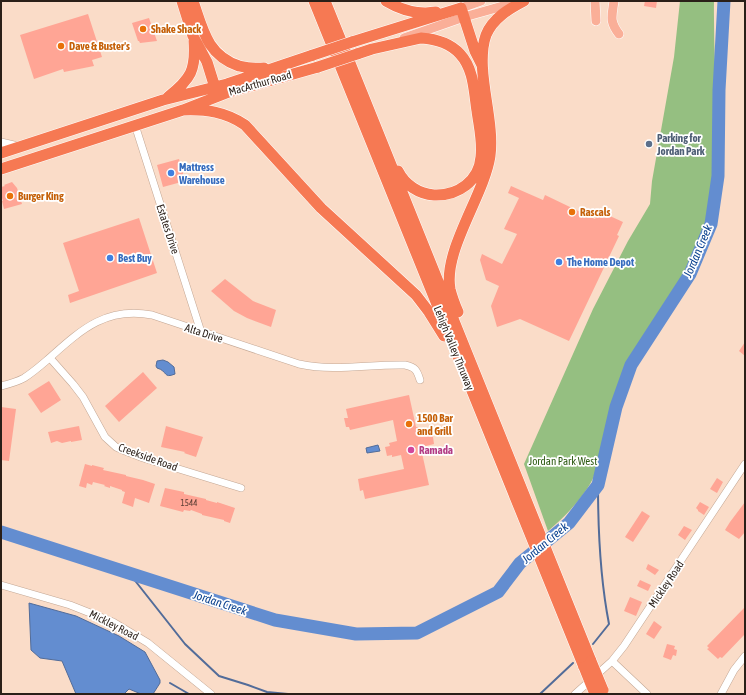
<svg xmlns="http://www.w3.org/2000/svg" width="746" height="695" font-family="'Asap Condensed',sans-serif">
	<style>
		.green { fill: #95bf81 }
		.water { fill: #638dd0; stroke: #526c99 }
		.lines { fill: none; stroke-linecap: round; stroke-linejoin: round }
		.stream { stroke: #526c99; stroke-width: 2 }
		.river { stroke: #638dd0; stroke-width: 13 }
		.building { fill: #ffa595 }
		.minor-casing { stroke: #c3a794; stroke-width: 8 }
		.major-casing { stroke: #fff; stroke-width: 10 }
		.highway-casing { stroke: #fff; stroke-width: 12 }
		.minor { stroke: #fff; stroke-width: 7 }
		.major { stroke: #faaf98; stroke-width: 9 }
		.highway { stroke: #f67953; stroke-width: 11 }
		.highway-bridge-casing { stroke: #fff; stroke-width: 12; stroke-linecap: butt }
		.highway-bridge { stroke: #f67953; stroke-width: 11 }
		.food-dot { fill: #e8710a; stroke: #fff; stroke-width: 1.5 }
		.service-dot { fill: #5c6f8a; stroke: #fff; stroke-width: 1.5 }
		.shop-dot { fill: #3f7fe0; stroke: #fff; stroke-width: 1.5 }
		.hotel-dot { fill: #d1479c; stroke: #fff; stroke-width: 1.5 }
		.labels { text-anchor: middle; stroke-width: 3.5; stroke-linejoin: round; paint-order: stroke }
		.number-label { font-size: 9px; fill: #5f4037 }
		.food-label { font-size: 11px; font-weight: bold; fill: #c56008; stroke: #fff; text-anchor: start }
		.street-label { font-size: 11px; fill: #2a1f18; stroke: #fff }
		.service-label { font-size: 11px; font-weight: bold; fill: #4e5e75; stroke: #fff; text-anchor: start }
		.shop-label { font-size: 11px; font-weight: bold; fill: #366cbe; stroke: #fff; text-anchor: start }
		.hotel-label { font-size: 11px; font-weight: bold; fill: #b23c85; stroke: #fff; text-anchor: start }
		.park-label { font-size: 11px; fill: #2d5a12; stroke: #fff }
		.water-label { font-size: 12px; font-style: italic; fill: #09408e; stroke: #fff }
	</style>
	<rect width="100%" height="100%" fill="#fadcc8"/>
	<path class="green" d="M680 1H714C713 72 722 144 708 215 705 230 698 246 691 260 678 291 656 317 639 345 635 351 631 357 628 363 612 399 610 439 594 476 586 495 564 518 548 531L524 464 593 309 628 241 650 204 652 181 674 57Z"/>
	<path class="water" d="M163 360 168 362 174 367 175 374C163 379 168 371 157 368L156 366 157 361Z
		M378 445 380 451 367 453 366 448Z
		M29 603 76 616 119 636 145 652 160 680V683L153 694H141L129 689 124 694H76L62 661 40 658 31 650Z"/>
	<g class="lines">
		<path class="stream" d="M129 573 185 644 219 676 248 685 267 692 288 694
			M593 644 609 624C600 578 598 532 598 485
			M170 683 189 694
			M540 694 573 663"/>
		<path class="river" d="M1 532 275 620 356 634 417 633 498 592 520 563 569 523 598 485 616 407 631 365 690 274 711 224 718 176 719 90 724 1"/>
	</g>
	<path class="building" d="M645 1H657L656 8 644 6Z
		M88 14 102 57 92 60 94 66 64 72 63 69 34 79 20 35Z
		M149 18 157 41 140 43 139 41H138L132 23Z
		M179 159 185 181 163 187 157 165Z
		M12 182 17 188 22 204 4 209 2 201H3L1 195V187L5 186 4 185Z
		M511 186 543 200 545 195 595 219 599 211 623 222 617 235 619 236 569 341 520 319 497 327 491 306 499 286 486 280 480 260 482 254 502 264 517 234 504 229 519 198 508 193Z
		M139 218 157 273 70 303 68 295 79 291 63 243Z
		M225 279 253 301 276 310 271 327 247 318 234 311 211 291Z
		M745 342V356L739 351Z
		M143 372 157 388 119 422 105 406Z
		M49 381 61 400 41 413 28 394Z
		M409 395 416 427H418L420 432 431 430 433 437 434 444 422 447 424 452 422 453 429 485 365 499 363 490 360 491 358 479 404 469 401 455 392 457V455L387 456 385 447 390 446 389 443 397 441 393 420 350 430 349 427H346L344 418H348L346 409Z
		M1 407 16 409 9 461 1 460Z
		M79 426 82 440 71 442V441L62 443 57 441 51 443 48 432Z
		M166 426 203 437 196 457 184 453 185 452 161 447Z
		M85 464 92 466V465L104 468 103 470 126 475V476L143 480 155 484 149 503 135 498 133 507 122 503 125 492 122 491V490L110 486V488L104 486 105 485 93 482 92 485 87 483 86 488 79 486Z
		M717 478 723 482 717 493 710 489Z
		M165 488 184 492V494L206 499V500L217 503V502L235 508 230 523 224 521V520L202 515V514L191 510 190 511 184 510 183 512 160 506Z
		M700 502 709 507 704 515 698 511V510L696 508Z
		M745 502V532L739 539 725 530 730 522Z
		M642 511 650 516 633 542 625 537Z
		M684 526 692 530 685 540 678 535Z
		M648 564 659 570 655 575 646 569Z
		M640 580 651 585 648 591 637 586Z
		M630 597 642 602 636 616 624 611Z
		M745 607V634L722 658 720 657 718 659 707 649 709 648 707 646Z
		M654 621 662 627 654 639 646 634Z
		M667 644 675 646 674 649 677 650 676 656 673 655 671 660 663 657Z"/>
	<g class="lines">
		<defs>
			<path id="minor" d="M135 125 201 332
				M1 142 18 146
				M50 358 73 384 83 397 105 437 116 447 125 451 143 458 241 488
				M1 386C9 384 17 382 24 378 32 373 39 367 46 361 79 332 104 306 152 315L299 364C336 372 368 364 405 365 415 367 417 370 420 380
				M1 585 70 605 113 622 148 643 211 694
				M612 661 647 694
				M575 694 612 661 624 646 745 464
				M721 694 734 670 745 656"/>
			<path id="major" d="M595 1 596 21
				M614 1C612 16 609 21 619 34
				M461 8 481 1
				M404 38 464 17 517 2"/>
			<path id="highway" d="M182 1 193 36 207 62 217 94
				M193 1C203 30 207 55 239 66 248 68 255 69 264 68
				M314 1 584 667
				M325 1 591 661
				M386 1C401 10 418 15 436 12
				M461 8 475 51 482 65
				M352 42 461 8
				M357 54 372 49 421 38C436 39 450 43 460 54 474 69 474 92 477 111 479 126 483 142 481 157 479 181 458 196 434 195 419 194 405 185 398 171
				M168 97C191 79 196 70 194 41
				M183 110C206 109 226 112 245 125L321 208 416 295 429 312 444 336
				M1 153 163 100 227 84 313 55
				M1 169 183 110 229 92 318 67
				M458 312C455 305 452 297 450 289 443 250 484 196 490 156 495 118 474 69 486 35 493 18 509 9 524 1"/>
		</defs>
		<use href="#minor" class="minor-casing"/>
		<use href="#major" class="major-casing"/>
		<use href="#highway" class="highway-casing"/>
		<use href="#minor" class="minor"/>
		<use href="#major" class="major"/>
		<use href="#highway" class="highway"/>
		<defs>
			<path id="highway-bridge" d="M313 55 352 42
				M318 67 357 54
				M591 661 603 690
				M584 667 595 694"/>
		</defs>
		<use href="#highway-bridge" class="highway-bridge-casing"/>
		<use href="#highway-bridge" class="highway-bridge"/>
	</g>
	<g class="food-dot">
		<circle cx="143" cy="29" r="4"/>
		<circle cx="61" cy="46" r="4"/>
		<circle cx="10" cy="196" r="4"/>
		<circle cx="572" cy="212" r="4"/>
		<circle cx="409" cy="424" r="4"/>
	</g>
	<circle class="service-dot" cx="649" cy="144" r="4"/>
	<g class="shop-dot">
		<circle cx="171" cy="173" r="4"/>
		<circle cx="110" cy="258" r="4"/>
		<circle cx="559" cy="262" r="4"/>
	</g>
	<circle class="hotel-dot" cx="411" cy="450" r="4"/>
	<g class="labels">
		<g class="number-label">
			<text x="189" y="506">1544</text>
		</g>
		<g class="food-label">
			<text x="151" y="33">Shake Shack</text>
			<text x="69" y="50">Dave &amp; Buster's</text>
			<text x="18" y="200">Burger King</text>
			<text x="580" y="216">Rascals</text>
			<text x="417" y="422">1500 Bar<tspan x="417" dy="13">and Grill</tspan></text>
		</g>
		<g class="street-label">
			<text transform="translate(260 83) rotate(-16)" y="4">MacArthur Road</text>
			<text transform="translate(168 229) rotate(72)" y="4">Estates Drive</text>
			<text transform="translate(204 333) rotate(18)" y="4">Alta Drive</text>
			<text transform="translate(454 348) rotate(68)" y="4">Lehigh Valley Thruway</text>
			<text transform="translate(148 457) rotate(20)" y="4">Creekside Road</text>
			<text transform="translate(666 584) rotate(-56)" y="4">Mickley Road</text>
			<text transform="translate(114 625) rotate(27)" y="4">Mickley Road</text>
		</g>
		<g class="service-label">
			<text x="657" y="142">Parking for<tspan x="657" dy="13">Jordan Park</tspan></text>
		</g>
		<g class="shop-label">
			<text x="179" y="171">Mattress<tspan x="179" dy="13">Warehouse</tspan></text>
			<text x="118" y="262">Best Buy</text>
			<text x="567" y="266">The Home Depot</text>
		</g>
		<g class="hotel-label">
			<text x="419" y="454">Ramada</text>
		</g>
		<g class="park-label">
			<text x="563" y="465">Jordan Park West</text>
		</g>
		<g class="water-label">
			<text transform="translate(698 251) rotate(-67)" y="4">Jordan Creek</text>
			<text transform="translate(545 543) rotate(-40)" y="4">Jordan Creek</text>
			<text transform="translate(220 603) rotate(18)" y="4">Jordan Creek</text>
		</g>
	</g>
	<rect width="746" height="695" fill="none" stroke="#2a1f18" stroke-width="4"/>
</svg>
